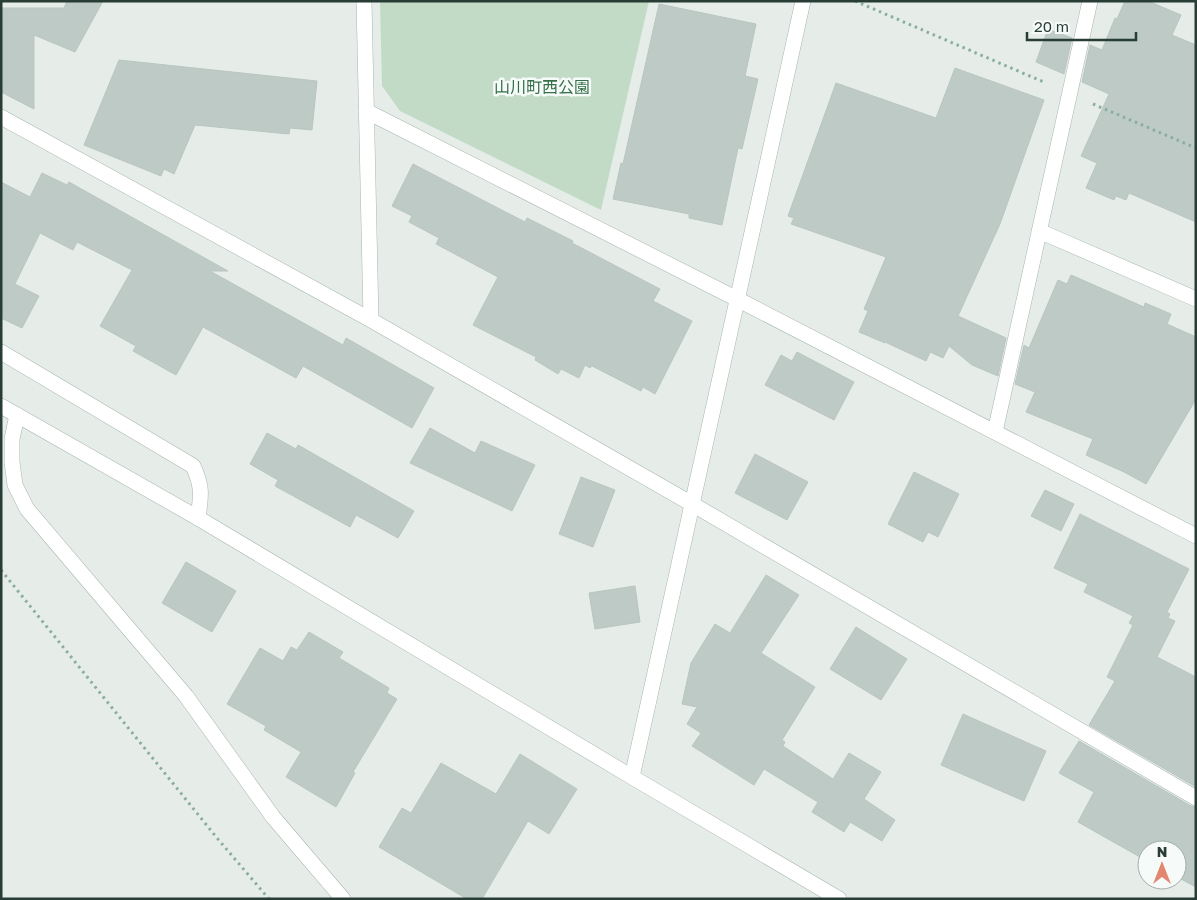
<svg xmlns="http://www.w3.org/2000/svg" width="1197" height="900" font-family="'Golos Text','Noto Sans JP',sans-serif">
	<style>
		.green { fill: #c2dbc7 }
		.building { fill: #becac5; stroke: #b9c6c0 }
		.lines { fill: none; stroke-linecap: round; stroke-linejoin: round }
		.service-casing { stroke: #a9b5b0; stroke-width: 16 }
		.minor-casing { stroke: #a9b5b0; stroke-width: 16 }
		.tertiary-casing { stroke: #a9b5b0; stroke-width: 16 }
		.path { stroke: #8aada0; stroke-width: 3; stroke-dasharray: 2.5 4; stroke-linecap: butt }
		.service { stroke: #fff; stroke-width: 15 }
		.minor { stroke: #fff; stroke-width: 15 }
		.tertiary { stroke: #fff; stroke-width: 15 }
		.labels { text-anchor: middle; stroke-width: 5; stroke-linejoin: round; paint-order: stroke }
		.park-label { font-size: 16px; fill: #366f49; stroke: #f6faf8 }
	</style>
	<rect width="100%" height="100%" fill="#e6ede9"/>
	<path class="green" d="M380 1H649L601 210 400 111 382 86Z"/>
	<path class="building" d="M67 1H103L75 52 34 35V109L1 92V8H64Z
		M1125 1H1148L1181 15 1172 35 1196 45V222L1129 193 1126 200 1116 196 1114 200 1086 188 1097 163 1081 156 1109 94 1082 82 1090 45 1102 50 1115 18 1117 19Z
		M659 4 756 24 745 76 758 79 742 149 738 148 722 225 689 218V214L613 199 621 163 623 164Z
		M1048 29 1072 38 1064 74 1036 62Z
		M119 60 317 81 312 130 290 128 289 134 195 125 174 174 164 169 161 176 84 145Z
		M955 68 1044 100 1000 224 958 316 1006 338 998 376 972 365 949 346 943 358 930 352 926 361 885 342V343L859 332 868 311 864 309 886 257 791 224 794 218 788 216 836 83 936 118Z
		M413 164 525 222 527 218 573 241 572 243 660 289 653 301 692 321 655 394 643 387 641 391 592 366 590 368 585 365 579 378 561 369 558 374 535 360 536 357 473 325 498 277 436 244 439 238 409 222 412 216 392 206Z
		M42 173 67 185 69 182 228 271H210L343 345 346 338 434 388 412 428 303 366 296 378 203 327 176 375 133 351 136 346 100 326 132 270 77 242 73 250 40 233 15 284 39 296 22 328 1 318V182L30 197Z
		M1071 275 1144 307 1145 303 1171 314 1167 324 1196 337V399L1146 484 1124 472 1086 455 1093 439 1026 412 1035 392 1015 384 1024 345 1029 348 1058 280 1067 284Z
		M797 352 854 382 834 420 765 385 781 355 792 361Z
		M430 428 475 453 481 441 535 465 512 511 410 463Z
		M267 433 296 449 298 445 414 511 398 538 356 515 350 527 275 486 278 480 250 464Z
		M755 454 808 482 787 520 735 493Z
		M914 472 959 494 938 537 928 532 923 542 888 524Z
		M581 477 615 490 593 547 559 534Z
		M1045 490 1074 504 1061 531 1031 516Z
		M1080 514 1189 569 1167 612 1170 614 1168 618 1175 621 1157 657 1196 677V787L1089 725 1115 681 1107 677 1133 625 1129 623 1133 616 1084 592 1088 584 1054 568Z
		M186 562 236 591 212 632 162 603Z
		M766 575 799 595 761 653 815 687 782 740 785 742 783 746 833 779 849 753 881 772 864 799 895 820 882 841 850 822 844 832 812 812 818 802 764 769 754 785 692 746 701 733 687 724 697 707 682 704 691 663 715 624 730 633Z
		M635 586 640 622 595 629 589 593Z
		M856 627 907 659 881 700 830 669Z
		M309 632 343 652 339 658 389 688 387 693 397 699 353 772 355 773 336 807 286 777 301 752 264 730 266 726 227 704 260 648 283 661 291 647 297 650Z
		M963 714 1046 751 1024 801 941 765Z
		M1079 741 1191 806 1196 807V887L1177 877V850H1147V861L1078 822 1094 792 1059 773Z
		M520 754 577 789 549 834 528 821 482 899H467L379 847 402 808 411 813 441 763 496 794Z"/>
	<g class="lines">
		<defs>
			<path id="service" d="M1 352 193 466C203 487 201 496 198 518
				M17 415 12 439V462L15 485 27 509 186 696 273 817 343 899"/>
			<path id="minor" d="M364 1 371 320
				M366 111 737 299 1196 536
				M1 117 371 320 692 504 1196 798
				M1039 231 1196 299
				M995 432 1090 1"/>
			<path id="tertiary" d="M1 406 198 518 632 777 839 899
				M632 777 803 1"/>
		</defs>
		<use href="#service" class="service-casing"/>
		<use href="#minor" class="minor-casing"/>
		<use href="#tertiary" class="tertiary-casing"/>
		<path class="path" d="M855 1 1046 83
			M1093 104 1196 148
			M1 570 217 838 269 899"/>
		<use href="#service" class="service"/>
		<use href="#minor" class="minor"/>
		<use href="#tertiary" class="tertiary"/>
	</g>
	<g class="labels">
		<g class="park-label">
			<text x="542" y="93">山川町西公園</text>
		</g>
	</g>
	<rect width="1197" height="900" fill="none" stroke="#273d36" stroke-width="5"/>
	<g transform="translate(1162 865)"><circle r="24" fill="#f6faf8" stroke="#a3aeaa"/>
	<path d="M0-4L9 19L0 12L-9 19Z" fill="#e2866f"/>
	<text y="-8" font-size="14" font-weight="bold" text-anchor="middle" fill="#273d36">N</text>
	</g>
	<path d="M1027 32v8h109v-8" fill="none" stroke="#273d36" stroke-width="2.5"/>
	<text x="1034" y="32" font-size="15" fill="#273d36" stroke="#f6faf8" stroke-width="4" paint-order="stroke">20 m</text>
</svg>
